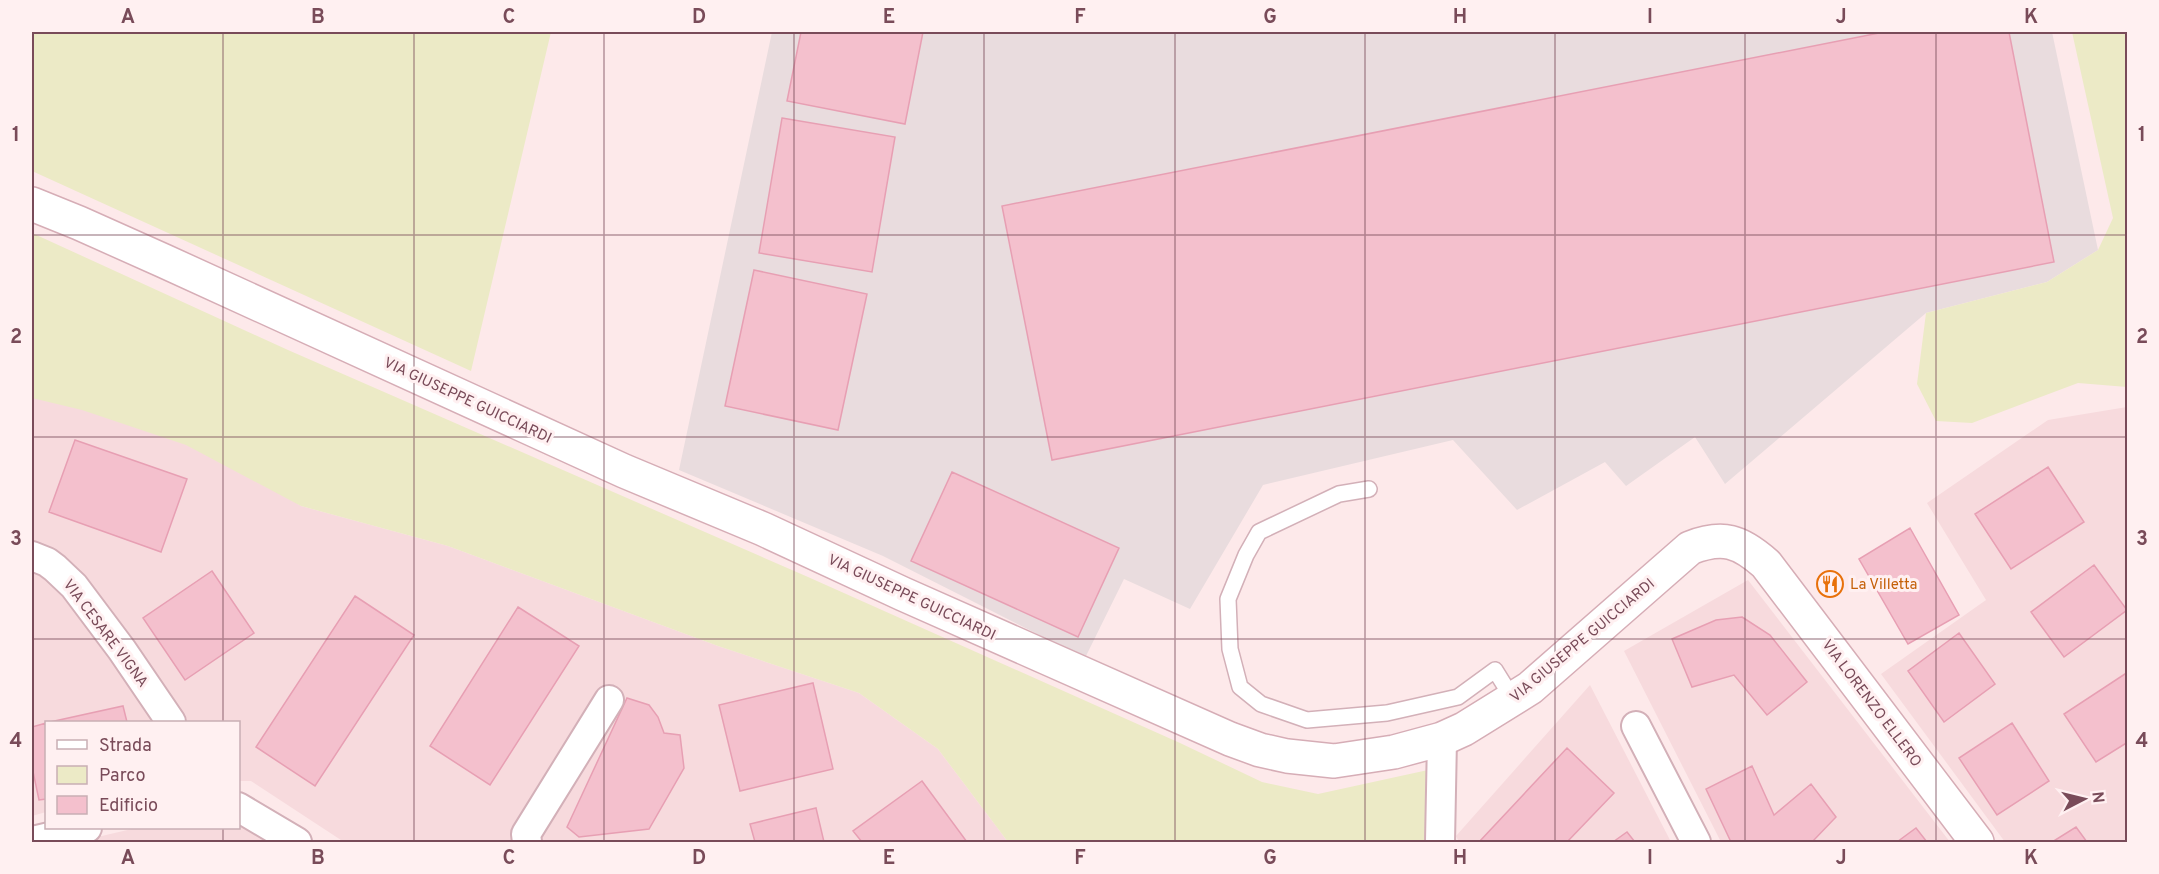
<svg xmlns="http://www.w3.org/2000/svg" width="2159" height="874" font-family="Overpass,sans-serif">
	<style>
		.residential { fill: #f7dadd }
		.industrial { fill: #e9dcde }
		.green { fill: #eceac6 }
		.building { fill: #f4c0cd; stroke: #e79fb3; stroke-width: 1.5 }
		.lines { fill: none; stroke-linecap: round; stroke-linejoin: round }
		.lane-casing { stroke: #d3b0b8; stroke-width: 18 }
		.street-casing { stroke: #d3b0b8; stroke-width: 32 }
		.secondary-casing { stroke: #d6adb6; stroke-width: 36 }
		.lane { stroke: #fff; stroke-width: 15 }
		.street { stroke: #fff; stroke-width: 28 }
		.secondary { stroke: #fff; stroke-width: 33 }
		.grid { fill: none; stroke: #794b59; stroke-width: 1.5; stroke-opacity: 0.55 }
		.labels { text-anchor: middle; stroke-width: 6; stroke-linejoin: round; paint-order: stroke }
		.street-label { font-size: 15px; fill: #794b59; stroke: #fff0f1 }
		.food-label { font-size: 15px; fill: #c56008; stroke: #fff0f1; text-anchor: start }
		.neatline { fill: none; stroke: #794b59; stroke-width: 2 }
		.grid-label { font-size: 20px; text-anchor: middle; font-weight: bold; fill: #794b59 }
	</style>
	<rect width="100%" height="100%" fill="#fde9ea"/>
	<path class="residential" d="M32 396 183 429 301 506 448 546 718 646 859 693 938 749 1008 842H344L251 781H239L238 722H46V812L32 816Z
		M2127 407V842H2005L1881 674 1986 600 1927 503 2048 420Z
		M1748 580 1950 842H1721L1624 651Z
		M1590 685 1671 842H1459L1456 836Z
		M239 824 247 825 274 842H76L136 828H238Z"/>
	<path class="industrial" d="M772 32H2052L2098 250 2047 282 1926 313 1725 484 1695 437 1626 486 1605 462 1517 510 1453 440 1263 485 1190 609 1124 579 1085 658 883 556 679 470Z"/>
	<path class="green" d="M32 32H551L471 371 32 171Z
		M2072 32H2127V387L2078 383 1972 423 1936 421 1917 384 1926 313 2047 282 2098 250 2113 218Z
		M32 233 288 350 808 577 1180 743 1262 782 1318 794 1428 770 1427 842H1008L938 749 859 693 718 646 448 546 301 506 186 445 82 410 32 398Z"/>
	<path class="building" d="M801 32H923L905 124 787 101Z
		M1884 32H2009L2054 262 1052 460 1002 206Z
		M782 118 895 137 872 272 759 253Z
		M754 270 867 294 838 430 725 406Z
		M75 440 187 479 161 552 49 512Z
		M2048 467 2084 522 2011 569 1975 514Z
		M952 472 1119 548 1078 637 911 561Z
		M1910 528 1959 615 1908 644 1859 559Z
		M2094 565 2127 610 2064 657 2031 612Z
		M212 571 254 633 185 680 143 618Z
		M355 596 414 635 315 786 256 747Z
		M518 607 579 646 490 785 430 746Z
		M1742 617 1770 635 1807 682 1767 715 1734 675 1692 687 1672 639 1716 620Z
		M1959 633 1995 684 1944 722 1908 671Z
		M2128 672V742L2096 762 2064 714Z
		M813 683 833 769 740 791 719 705Z
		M627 698 649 705 658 717 664 733 680 735 684 768 649 829 579 837 567 827Z
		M123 706 127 722H50Z
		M46 723V799L39 800 32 767V727Z
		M2012 723 2049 781 1997 815 1959 758Z
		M1567 748 1614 793 1567 842H1479Z
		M1752 766 1774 815 1811 784 1836 817 1812 842H1731L1706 789Z
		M922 781 967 842H862L853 831Z
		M816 808 824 842H755L750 824Z
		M2076 827 2087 842H2052Z
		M1916 828 1927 842H1897Z
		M1627 832 1635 842H1613Z"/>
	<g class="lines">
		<defs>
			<path id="lane" d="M1369 489 1339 494 1259 532 1246 555 1228 599 1230 649 1240 687 1261 704 1307 720 1387 713 1458 697 1495 670 1513 699"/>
			<path id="street" d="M32 556 47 562 55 568 74 586 122 650 171 722
				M1636 726 1696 842
				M238 807 297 842
				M32 841 87 828
				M527 842 526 834 609 700
				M1440 842 1442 739"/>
			<path id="secondary" d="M32 204 79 223 164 261 624 471 763 529 903 594 1230 739 1260 750 1287 756 1334 761 1394 752 1442 739 1464 729 1530 688 1690 548C1723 535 1740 541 1766 564L1977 842"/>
		</defs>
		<use href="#lane" class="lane-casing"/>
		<use href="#street" class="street-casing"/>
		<use href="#secondary" class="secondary-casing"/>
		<use href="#lane" class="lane"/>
		<use href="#street" class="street"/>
		<use href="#secondary" class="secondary"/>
	</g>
	<path class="grid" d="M223 32V722M414 32V842M604 32V842M794 32V842M984 32V842M1175 32V842M1365 32V842M1555 32V842M1745 32V842M1936 32V842M32 235H2128M32 437H2128M32 639H2128M223 828V842"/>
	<defs>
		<symbol id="restaurant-ring" viewBox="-11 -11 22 22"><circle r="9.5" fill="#fff0f1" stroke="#e8710a" stroke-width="1.5"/><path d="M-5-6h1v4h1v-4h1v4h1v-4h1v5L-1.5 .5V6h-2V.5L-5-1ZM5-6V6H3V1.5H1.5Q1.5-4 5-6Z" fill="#e8710a"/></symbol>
	</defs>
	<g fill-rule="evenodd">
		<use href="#restaurant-ring" x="1815" y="569" width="30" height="30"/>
	</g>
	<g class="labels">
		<g class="street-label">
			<text transform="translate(468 400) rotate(25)" y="5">VIA GIUSEPPE GUICCIARDI</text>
			<text transform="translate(912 597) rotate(25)" y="5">VIA GIUSEPPE GUICCIARDI</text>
			<text transform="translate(106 633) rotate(53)" y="5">VIA CESARE VIGNA</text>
			<text transform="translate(1582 640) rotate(-40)" y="5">VIA GIUSEPPE GUICCIARDI</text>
			<text transform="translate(1872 703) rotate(53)" y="5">VIA LORENZO ELLERO</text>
		</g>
		<g class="food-label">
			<text x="1850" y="589">La Villetta</text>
		</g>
	</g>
	<rect width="2159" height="874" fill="none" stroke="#fff0f1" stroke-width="66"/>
	<rect x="45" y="721" width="195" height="108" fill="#fff0f1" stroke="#c9aeb4" stroke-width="1.5"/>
	<rect x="57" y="740" width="30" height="9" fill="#ffffff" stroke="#c9aeb4" stroke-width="1.5"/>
	<text x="99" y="751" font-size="18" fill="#794b59">Strada</text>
	<rect x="57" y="766" width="30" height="18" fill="#eceac6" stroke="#c9aeb4" stroke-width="1.5"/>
	<text x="99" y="781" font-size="18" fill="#794b59">Parco</text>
	<rect x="57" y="796" width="30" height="18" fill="#f4c0cd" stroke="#c9aeb4" stroke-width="1.5"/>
	<text x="99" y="811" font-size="18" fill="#794b59">Edificio</text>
	<g transform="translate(2084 799) rotate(83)" stroke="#fff0f1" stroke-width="4.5" paint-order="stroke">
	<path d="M0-4.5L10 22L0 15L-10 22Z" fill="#794b59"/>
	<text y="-9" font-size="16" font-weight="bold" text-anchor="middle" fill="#794b59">N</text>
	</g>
	<rect x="33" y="33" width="2093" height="808" class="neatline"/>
	<g class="grid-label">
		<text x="128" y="23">A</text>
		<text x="318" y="23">B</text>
		<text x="509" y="23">C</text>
		<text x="699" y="23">D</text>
		<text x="889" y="23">E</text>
		<text x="1080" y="23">F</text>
		<text x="1270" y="23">G</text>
		<text x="1460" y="23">H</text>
		<text x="1650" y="23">I</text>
		<text x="1841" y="23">J</text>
		<text x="2031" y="23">K</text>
		<text x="16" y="141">1</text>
		<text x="2142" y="141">1</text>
		<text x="16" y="343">2</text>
		<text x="2142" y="343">2</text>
		<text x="16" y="545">3</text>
		<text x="2142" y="545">3</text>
		<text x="16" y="747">4</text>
		<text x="2142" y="747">4</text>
		<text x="128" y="864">A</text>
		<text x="318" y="864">B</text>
		<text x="509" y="864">C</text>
		<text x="699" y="864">D</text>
		<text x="889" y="864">E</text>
		<text x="1080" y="864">F</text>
		<text x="1270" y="864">G</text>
		<text x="1460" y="864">H</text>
		<text x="1650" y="864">I</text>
		<text x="1841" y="864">J</text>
		<text x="2031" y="864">K</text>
	</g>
</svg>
